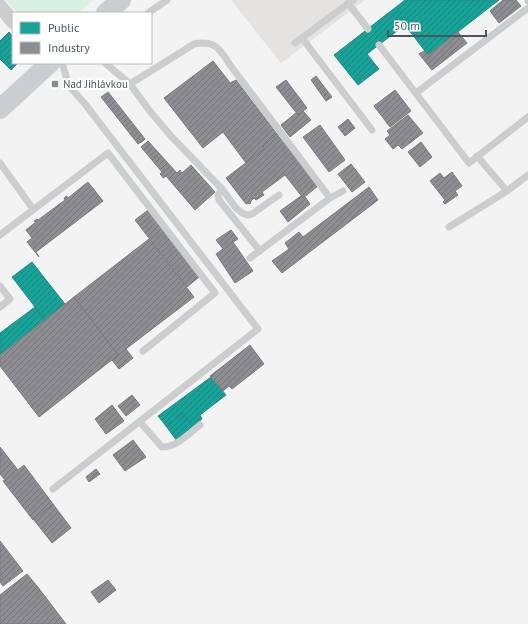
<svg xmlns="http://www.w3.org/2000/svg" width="528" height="624" font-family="'PT Sans',sans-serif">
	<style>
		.commercial { fill: #e4e3e1 }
		.grass { fill: #daf0e0 }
		.public { fill: url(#public-hatch); stroke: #278c87 }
		.industry { fill: url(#industry-hatch); stroke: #797d82 }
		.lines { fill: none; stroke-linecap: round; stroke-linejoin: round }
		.lane { stroke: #cbcdce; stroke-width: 7 }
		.street { stroke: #cbcdce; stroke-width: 14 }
		.secondary { stroke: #cbced0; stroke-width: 20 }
		.poi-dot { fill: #868e92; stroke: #fff; stroke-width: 1.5 }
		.labels { text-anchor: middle; stroke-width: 4; stroke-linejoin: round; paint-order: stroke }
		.poi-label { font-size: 11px; fill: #4b575e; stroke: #fff; text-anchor: start }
	</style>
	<defs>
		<pattern id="public-hatch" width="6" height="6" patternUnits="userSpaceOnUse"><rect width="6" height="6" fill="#17a398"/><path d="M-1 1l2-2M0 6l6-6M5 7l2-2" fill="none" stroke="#17887f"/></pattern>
		<pattern id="industry-hatch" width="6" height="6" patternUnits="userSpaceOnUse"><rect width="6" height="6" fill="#8d8d92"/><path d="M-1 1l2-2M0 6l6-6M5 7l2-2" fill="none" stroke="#75767a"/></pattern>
	</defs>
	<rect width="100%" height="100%" fill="#f3f3f3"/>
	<path class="commercial" d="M231 0H365L281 63Z"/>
	<path class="grass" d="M6 0H93L79 13H18Z"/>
	<path class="public" d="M405 0H499L428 55 405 25 367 54 379 69 358 85 334 55Z
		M9 32 13 37V63H18L11 70 0 59V41Z
		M32 262 65 304 45 320 12 277Z
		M35 307 45 320 0 355V333Z
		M211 377 226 395 200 415 202 419 197 423 194 428 183 413 166 426 158 416Z
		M183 413 194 428 177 441 166 426Z"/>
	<path class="industry" d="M503 0H516L521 6 499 23 490 11Z
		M458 32 467 43 432 70 419 54 424 51 428 55Z
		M213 61 231 84 230 83 236 80 277 134 263 146 264 149 246 163 223 132 203 148 164 98Z
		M316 76 332 97 326 101 311 80Z
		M286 80 307 108 298 115 276 87Z
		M395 90 411 111 390 127 374 106Z
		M108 92 145 139 143 141 138 144 101 97Z
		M303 111 311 120 290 137 281 125 296 113 298 115Z
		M408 115 423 133 402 149 398 145 393 149 385 139 390 135 387 131Z
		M348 119 355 128 345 136 338 127Z
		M320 125 345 160 329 172 303 137Z
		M277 134 318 186 303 198 285 175 262 192 264 195 256 200 254 198 250 202 251 203 249 204 248 203 246 204 226 178 264 149 263 146Z
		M148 141 177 173 180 170 182 173 191 165 215 192 195 210 166 176 163 178 162 176 160 174 162 172 141 147Z
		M421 142 432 157 420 167 408 152Z
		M351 164 365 182 352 192 338 174Z
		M452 172 462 186 455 191 458 195 445 204 443 202 445 200 430 181 440 173 444 178Z
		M88 182 103 201 36 252 39 257 27 242 32 238 26 230 36 222 34 221 37 219 38 220 65 200 64 198 67 196 68 198Z
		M369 187 378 200 282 273 272 261 289 249 285 243 299 232 303 237Z
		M301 196 303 198 305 197 310 204 288 222 280 211Z
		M148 210 199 277 187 287 135 220Z
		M231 230 238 239 233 242 253 271 235 283 216 254 223 249 216 240Z
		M149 239 194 297 118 355 74 297Z
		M74 297 118 355 39 417 0 366V355Z
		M250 345 264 364 232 389 229 386 223 391 210 376Z
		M126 349 133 358 119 369 112 360Z
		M132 395 140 405 126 416 118 406Z
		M112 405 124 421 106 434 95 419Z
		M133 440 146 457 125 471 113 455Z
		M0 447 18 470 24 465 53 504 33 520 3 481 5 480 0 474Z
		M96 469 100 474 89 482 86 477Z
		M53 504 71 528 52 543 34 520Z
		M0 541 23 571 3 586 0 582Z
		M27 574 37 586 66 624H0V595Z
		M108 580 116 590 99 603 91 592Z"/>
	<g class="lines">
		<path class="lane" d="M528 0V1
			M348 3 368 29
			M148 13 167 0
			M302 38 372 130
			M295 43 353 0
			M379 45 469 163 528 117
			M105 63 130 84 149 110 170 135 222 189 236 208 242 213 247 215 252 214 279 195
			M130 84 194 44C215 40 220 49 230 65L330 198
			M416 93 528 8
			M477 156 507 191
			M0 163 33 209
			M222 189 218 195 219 200 260 251
			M449 227 507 191 528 175
			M0 235 108 153 215 293 143 351
			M250 258 330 198 343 191
			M0 286 10 299 0 307
			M140 422 162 447C177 447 188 434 200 425
			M53 489 258 329 85 104 69 86 62 63"/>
		<path class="street" d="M0 6 13 22"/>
		<path class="secondary" d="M106 13 121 0
			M0 109 50 63"/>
	</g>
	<rect class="poi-dot" x="51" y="80" width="8" height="8" rx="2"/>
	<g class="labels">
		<g class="poi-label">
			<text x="63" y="88">Nad Jihlávkou</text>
		</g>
	</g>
	<rect x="12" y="12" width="140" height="52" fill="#ffffff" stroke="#b7bcbf"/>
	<rect x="20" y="22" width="20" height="12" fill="#17a398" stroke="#b7bcbf"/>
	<text x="48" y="32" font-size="12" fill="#4b575e">Public</text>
	<rect x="20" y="42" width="20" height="12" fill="#8d8d92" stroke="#b7bcbf"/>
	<text x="48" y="52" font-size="12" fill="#4b575e">Industry</text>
	<path d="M388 30v6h98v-6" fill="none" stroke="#4b575e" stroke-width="2"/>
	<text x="394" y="30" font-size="12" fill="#4b575e" stroke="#ffffff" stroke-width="3" paint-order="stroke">50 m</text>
</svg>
